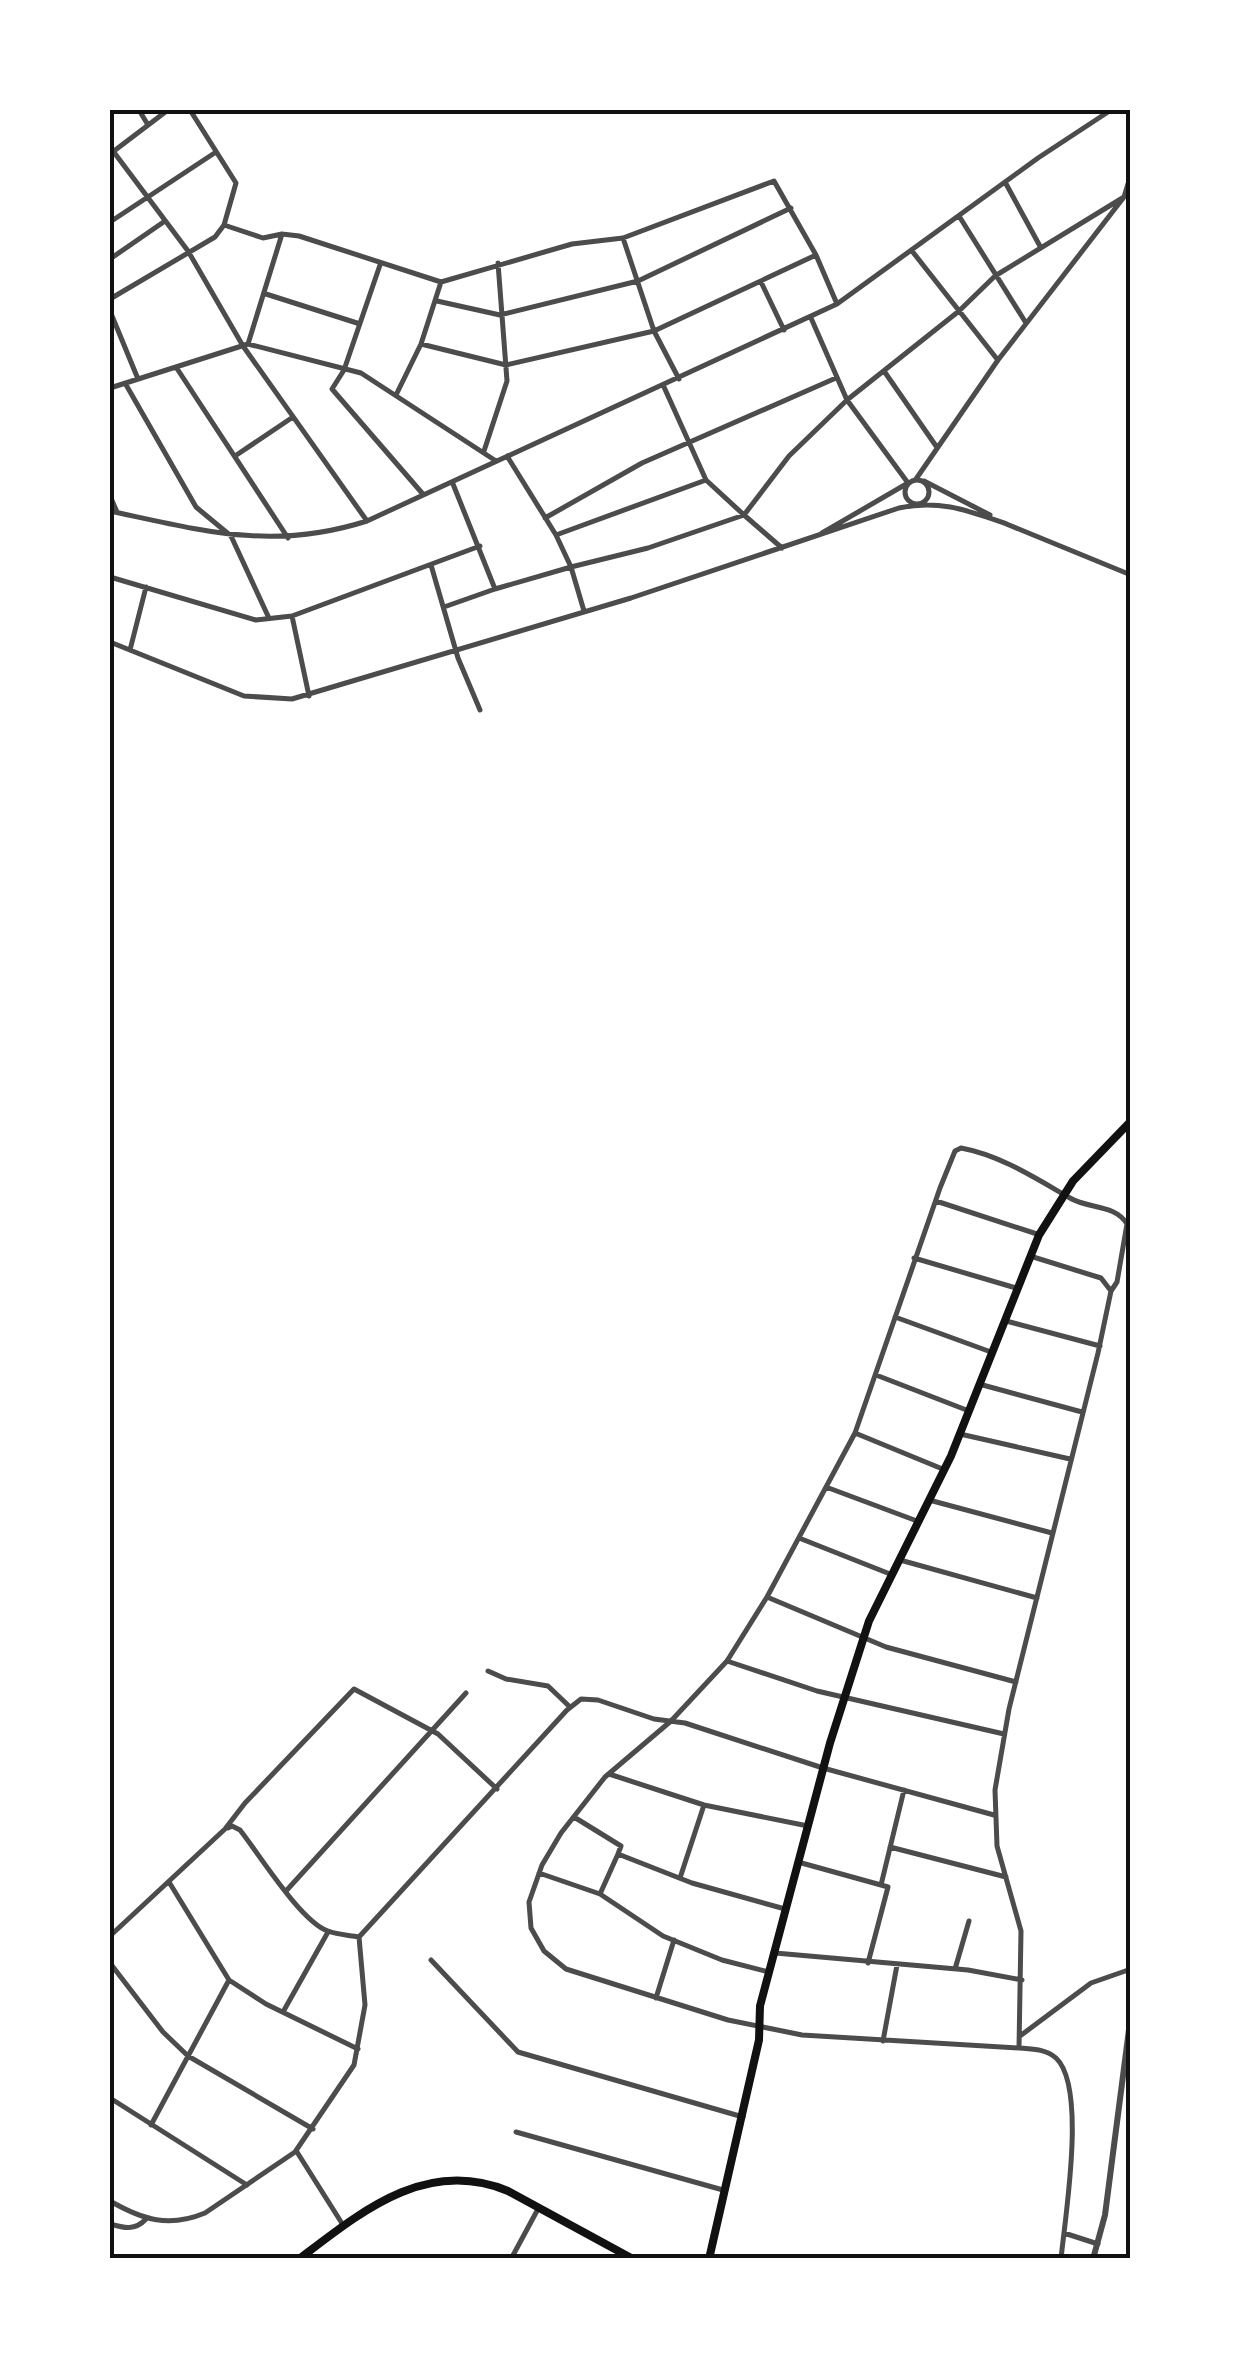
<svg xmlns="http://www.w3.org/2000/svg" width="1241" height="2369" font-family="'Fira Sans Condensed',sans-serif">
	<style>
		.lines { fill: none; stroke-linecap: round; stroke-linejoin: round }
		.minor { stroke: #4c4c4c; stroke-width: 5 }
		.tertiary { stroke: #4c4c4c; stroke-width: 6 }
		.secondary { stroke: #111; stroke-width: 8 }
		.neatline { fill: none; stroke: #111; stroke-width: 4 }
	</style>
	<rect width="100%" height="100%" fill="#fff"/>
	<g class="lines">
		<path class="minor" d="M139 110 148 125
			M110 147 188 251 243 346 367 521
			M110 154 168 110
			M1005 182 1041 248
			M959 216 1026 323
			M110 222 216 152
			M224 225 263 238 282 234 299 236 441 282 572 244 623 238 774 181 816 255 837 304
			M623 238 654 331 679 379
			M912 251 997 359
			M110 259 165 221
			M380 265 344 370 332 389 422 493
			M761 282 784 330
			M266 294 357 323
			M110 299 215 237 224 225 236 183 190 110
			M437 301 500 315 638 281 791 208
			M110 311 138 379
			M811 318 847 400 908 483 822 533
			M248 344 282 234
			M421 344 506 365 654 331 816 255
			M176 367 288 538
			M884 371 936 446
			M125 383 196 507 231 536 268 616
			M664 387 706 480
			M110 388 248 344 361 373 496 461
			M396 395 421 344 441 282
			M484 451 507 381 498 263
			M235 456 293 417
			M916 479 998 360 1124 197 1131 174
			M905 492a12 12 0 1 1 24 0a12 12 0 1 1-24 0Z
			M924 481 990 515
			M453 484 495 589 571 567 556 535 507 456
			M110 496 117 512
			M110 511C204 531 273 551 367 521L837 304 1038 158 1111 110
			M545 518 642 463 836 378
			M1004 523 1131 575
			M556 535 706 480 744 515 789 456 847 400 959 311 995 276 1124 197
			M431 565 458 658 480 710
			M110 577 256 620 292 616 480 546
			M444 607 495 589
			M584 611 571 567 648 548 744 515 782 548
			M292 616 309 696
			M110 642 244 696 292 699 631 598 899 508C939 499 969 511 1007 524
			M130 650 146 587
			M936 1201 1037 1234
			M1030 1256 1101 1278 1111 1291
			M914 1258 1016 1288
			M895 1317 991 1352
			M1006 1321 1100 1346
			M876 1375 969 1411
			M979 1384 1082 1412
			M855 1433 945 1470
			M960 1434 1070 1459
			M826 1487 917 1521
			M929 1500 1052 1533
			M799 1538 890 1574
			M900 1560 1037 1598
			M767 1597 886 1647 1016 1682
			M727 1661 817 1691 1004 1734
			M488 1671 506 1679 548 1686 570 1707
			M609 1774 704 1805 808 1826
			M574 1817 621 1846 618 1854
			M228 1828 232 1826 240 1830C259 1854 301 1922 328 1931 338 1935 349 1935 359 1937
			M890 1847 1006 1877
			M618 1854 692 1883 785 1909
			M798 1862 881 1885
			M539 1873 600 1894 618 1854
			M680 1878 704 1805
			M169 1882 229 1980 266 2004 358 2049
			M286 1891 466 1693
			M600 1894 663 1936 722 1960 769 1972
			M110 1936 225 1829 245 1803 354 1689 438 1734 497 1789
			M359 1937 567 1710 581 1699 598 1700 654 1719 685 1723 823 1768 994 1815
			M775 1953 968 1970 1022 1980
			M431 1960 518 2052 743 2117
			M110 1963 163 2032 188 2056 313 2129
			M868 1963 888 1887 881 1885 904 1790
			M955 1969 969 1921
			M656 1998 674 1940
			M283 2012 328 1932
			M1020 2036 1091 1983 1131 1969
			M883 2041 897 1965
			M1019 2048 1021 1931 997 1846 995 1790 1009 1709 1098 1353 1111 1291 1117 1282 1127 1224C1115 1204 1088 1209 1070 1198 1037 1179 1000 1155 961 1148L955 1151 940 1188 855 1433 767 1597 727 1661 671 1721 605 1777 561 1833 542 1865 529 1902 531 1928 544 1951 566 1969 728 2020 802 2035 1019 2048C1032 2049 1046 2049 1056 2058 1087 2087 1065 2217 1061 2259
			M110 2098 247 2185
			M151 2125 229 1980
			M516 2132 723 2190
			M297 2152 343 2225
			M110 2201C143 2220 169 2228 205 2213L295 2152 354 2065 365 2005 359 1937
			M110 2224C124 2228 135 2231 146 2219
			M1064 2233 1098 2244
			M511 2259 538 2209"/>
		<path class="tertiary" d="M1093 2259 1105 2215 1131 2014"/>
		<path class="secondary" d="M299 2259C361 2212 426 2157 508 2191L633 2259
			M709 2259 759 2040 760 2006 830 1743 869 1621 951 1456 1039 1235 1073 1181 1131 1121"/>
	</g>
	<rect width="1241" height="2369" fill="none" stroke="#ffffff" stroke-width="225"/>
	<rect x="112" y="112" width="1016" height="2144" class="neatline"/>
</svg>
